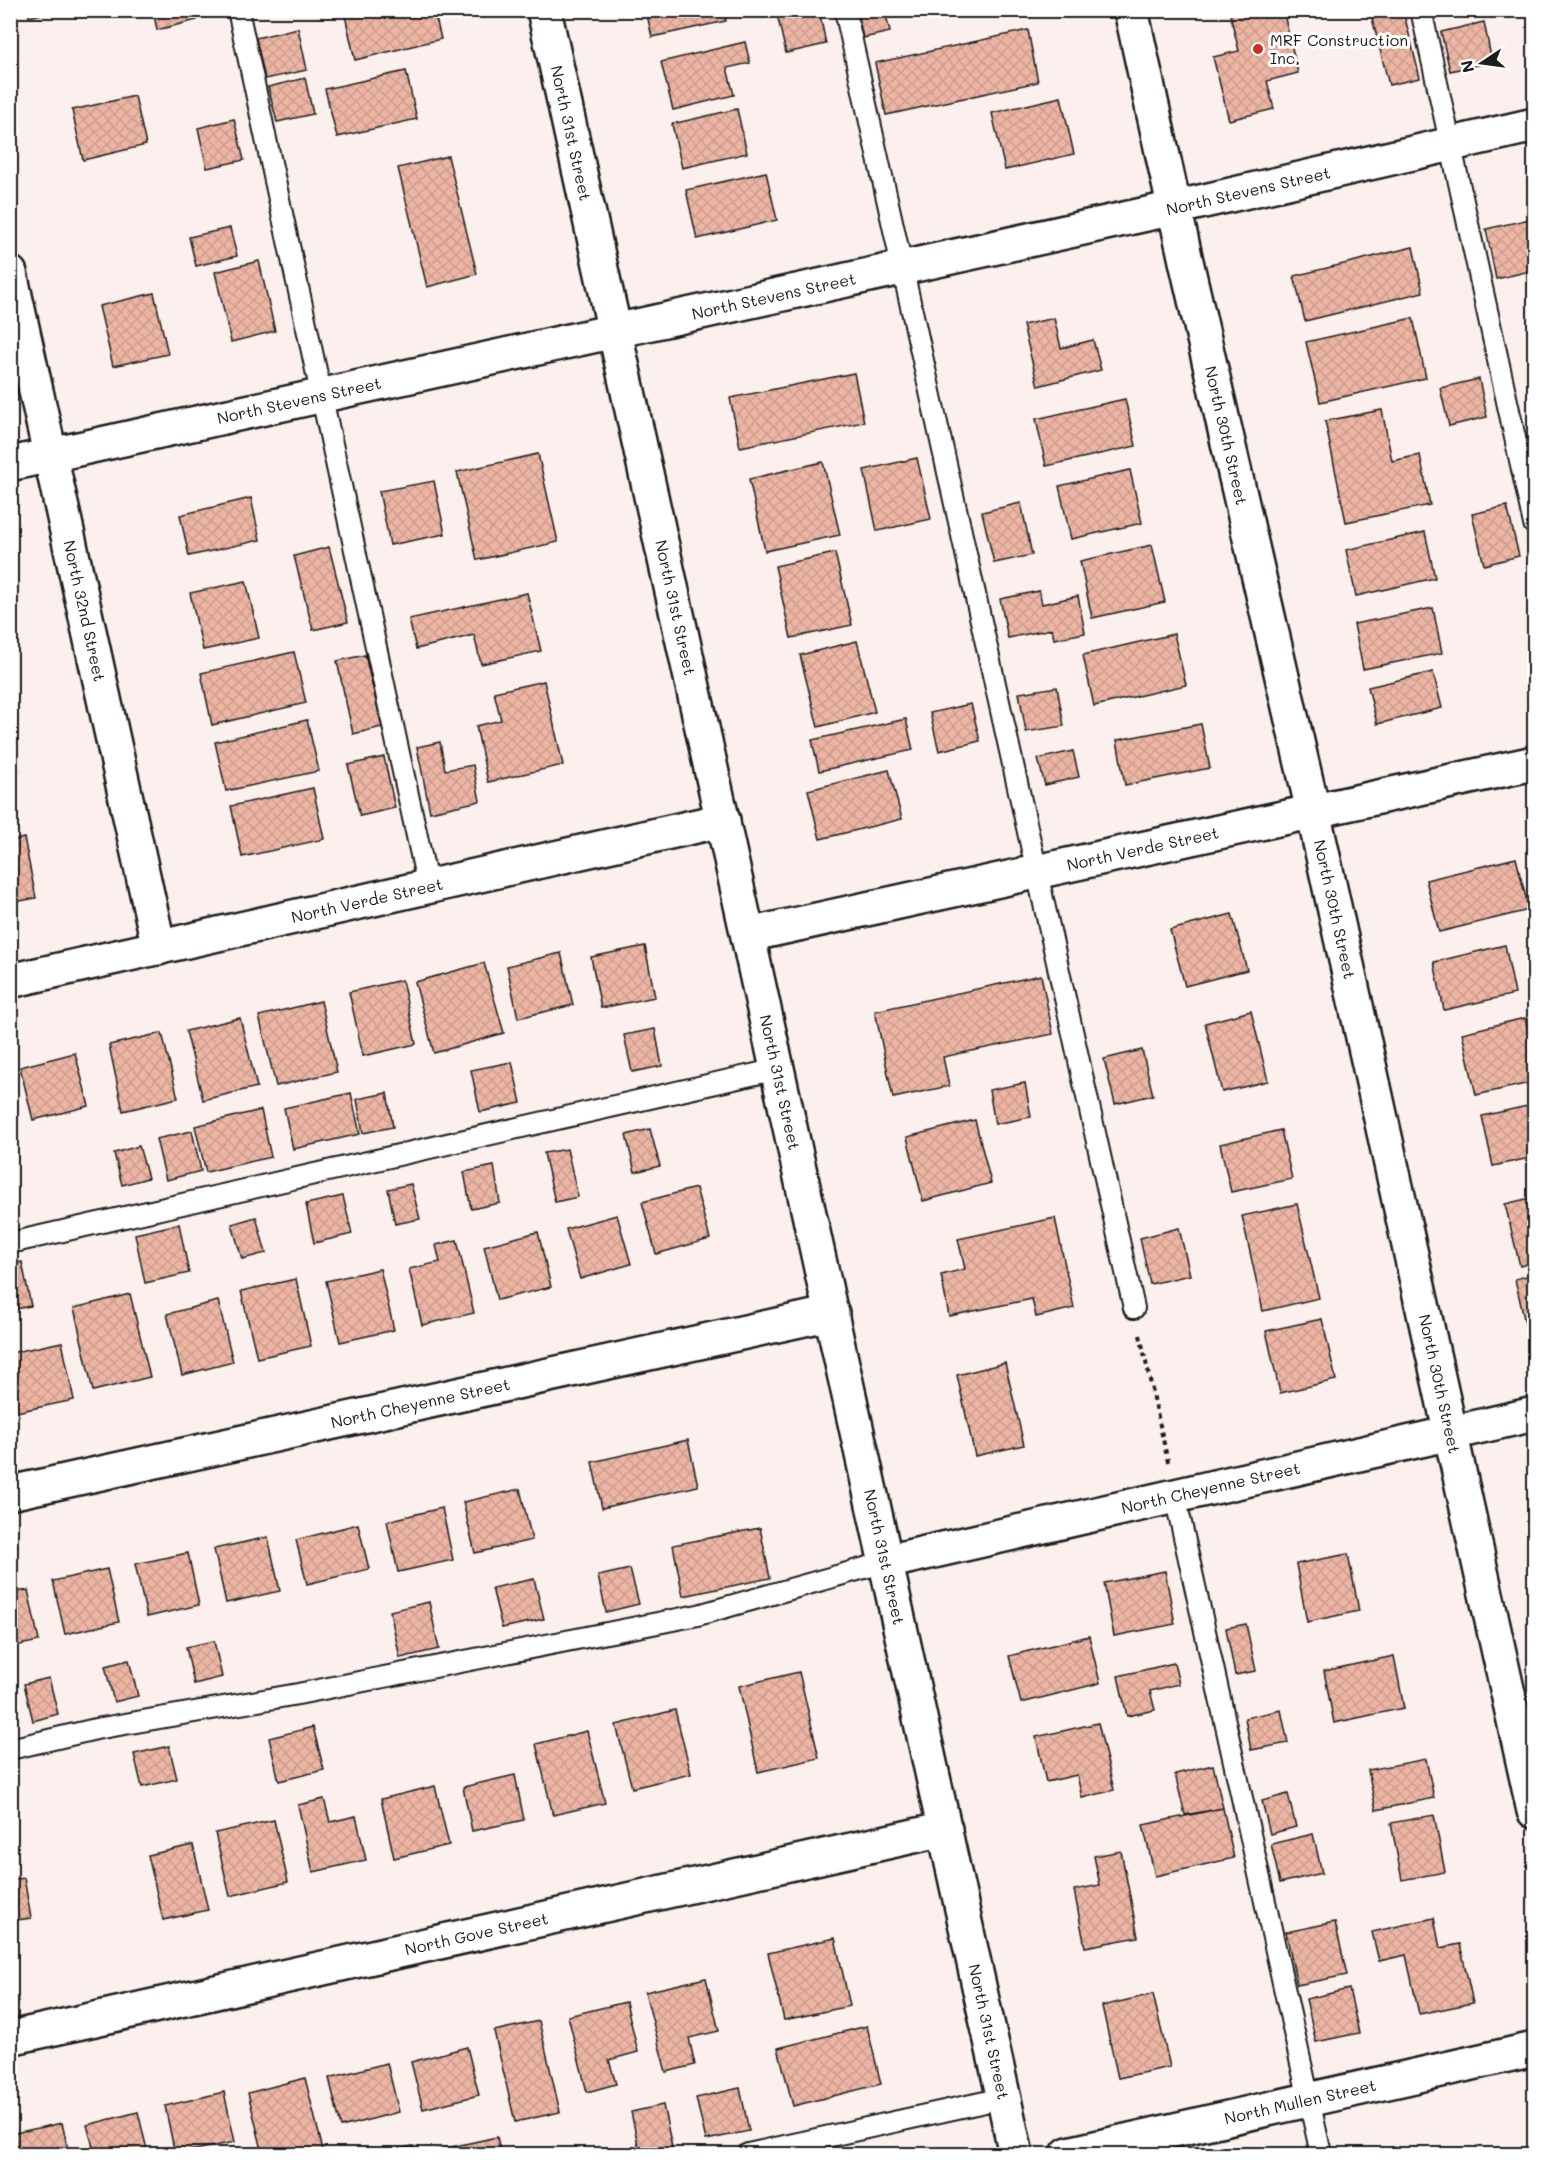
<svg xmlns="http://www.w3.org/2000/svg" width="1545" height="2165" font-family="Mali,sans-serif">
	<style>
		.building { fill: url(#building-cross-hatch); stroke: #1c1c1c; stroke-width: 1.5 }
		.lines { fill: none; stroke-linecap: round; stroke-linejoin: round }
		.service-casing { stroke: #1c1c1c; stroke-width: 24 }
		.minor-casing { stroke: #1c1c1c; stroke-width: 38 }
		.tertiary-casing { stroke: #1c1c1c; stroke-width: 38 }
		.secondary-casing { stroke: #1c1c1c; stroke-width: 38 }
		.path { stroke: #1c1c1c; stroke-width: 4; stroke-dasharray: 4.5 4.5; stroke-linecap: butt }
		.service { stroke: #fff; stroke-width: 20 }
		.minor { stroke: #fff; stroke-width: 33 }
		.tertiary { stroke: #fff; stroke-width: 33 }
		.secondary { stroke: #fff; stroke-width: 33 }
		.poi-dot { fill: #c8321e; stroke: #fff; stroke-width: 2 }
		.labels { text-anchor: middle; stroke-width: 6; stroke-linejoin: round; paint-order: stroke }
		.poi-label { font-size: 16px; fill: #1c1c1c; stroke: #fff; text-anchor: start }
		.street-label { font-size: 16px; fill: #1c1c1c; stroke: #fff }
	</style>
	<defs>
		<pattern id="building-cross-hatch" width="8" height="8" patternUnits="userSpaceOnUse" patternTransform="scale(1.5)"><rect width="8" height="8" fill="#edb6a4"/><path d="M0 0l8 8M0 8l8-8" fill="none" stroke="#cb9c8d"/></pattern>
	</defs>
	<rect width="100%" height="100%" fill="#fbf0ed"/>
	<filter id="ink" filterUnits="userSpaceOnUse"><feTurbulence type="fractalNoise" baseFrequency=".0167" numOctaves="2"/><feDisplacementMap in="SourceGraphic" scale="12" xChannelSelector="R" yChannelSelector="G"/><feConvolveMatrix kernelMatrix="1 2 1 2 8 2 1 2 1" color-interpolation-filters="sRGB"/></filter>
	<g filter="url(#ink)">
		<path class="building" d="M28 10H59L29 17Z
			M153 10H195L197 20 157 30Z
			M434 10 441 39 355 60 344 11Z
			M646 10H723L726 21 652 37Z
			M776 10H819L826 44 786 53Z
			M857 10H885L890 32 863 38Z
			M1229 10H1283L1298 73 1267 81 1274 109 1229 120 1213 57 1239 51Z
			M1385 10H1403L1420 78 1389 85 1371 14Z
			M1484 22 1492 62 1450 71 1441 32Z
			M298 28 307 70 265 79 256 38Z
			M1028 30 1038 82 886 115 875 63Z
			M745 42 750 63 727 68 734 95 673 110 661 62Z
			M406 71 417 119 337 137 325 89Z
			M305 78 313 114 277 122 268 87Z
			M135 96 146 145 83 160 72 110Z
			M1061 97 1074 154 1005 170 992 113Z
			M737 109 747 153 682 168 672 124Z
			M234 119 244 160 207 168 198 128Z
			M448 156 477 274 427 287 398 168Z
			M766 172 777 220 697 239 686 190Z
			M1534 218V270L1496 279 1486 229Z
			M230 228 237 256 196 266 189 237Z
			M1413 247 1423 292 1305 321 1294 276Z
			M259 261 275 331 231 342 215 272Z
			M154 293 168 354 113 366 99 306Z
			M1054 318 1061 348 1093 340 1101 370 1038 386 1023 325Z
			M1413 318 1426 378 1320 402 1306 342Z
			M854 373 864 422 740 447 730 398Z
			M1479 379 1487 417 1449 426 1440 388Z
			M1125 399 1136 446 1046 466 1036 419Z
			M1382 410 1392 461 1420 455 1430 505 1346 522 1325 421Z
			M538 454 558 542 477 560 457 472Z
			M917 458 931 519 877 531 864 470Z
			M823 462 840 535 765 551 749 479Z
			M1130 470 1142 523 1071 539 1059 486Z
			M434 481 445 534 390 545 379 491Z
			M251 498 260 540 189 556 180 515Z
			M1021 503 1032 555 994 563 982 512Z
			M1507 506 1519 556 1484 565 1472 514Z
			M1425 532 1435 578 1356 596 1346 550Z
			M1152 545 1165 602 1092 618 1080 561Z
			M329 547 348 622 313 630 294 556Z
			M835 553 852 625 791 638 775 566Z
			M246 581 259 638 203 650 190 593Z
			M1039 591 1042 604 1078 596 1085 633 1054 639 1052 629 1008 638 1000 599Z
			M527 593 541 651 481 664 474 635 416 649 409 619Z
			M1433 608 1442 653 1363 669 1354 624Z
			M1174 634 1186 685 1094 706 1083 655Z
			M857 641 875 712 818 727 800 655Z
			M294 652 306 703 212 725 201 673Z
			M365 655 382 727 353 734 337 661Z
			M1433 672 1442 708 1377 724 1368 687Z
			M544 681 563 765 488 782 476 726 501 720 494 692Z
			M1057 687 1064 726 1026 732 1019 693Z
			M971 704 980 741 939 751 930 713Z
			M906 719 913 750 819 771 812 740Z
			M307 720 319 771 226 791 215 742Z
			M1201 724 1210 768 1125 785 1117 740Z
			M10 730 19 770 10 772Z
			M440 742 445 770 473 765 480 801 430 812 417 747Z
			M1073 751 1079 777 1045 785 1038 759Z
			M384 757 395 808 360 816 348 765Z
			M889 770 902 819 820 839 808 790Z
			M313 788 324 839 242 857 231 806Z
			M24 838 36 898 10 903V841Z
			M1516 858 1529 910 1439 932 1426 880Z
			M1232 914 1247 970 1185 986 1170 930Z
			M1505 945 1515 994 1444 1010 1434 962Z
			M645 946 655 997 601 1008 591 957Z
			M561 953 573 1005 518 1018 507 966Z
			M484 963 504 1033 434 1053 415 982Z
			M1041 975 1053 1034 943 1057 949 1086 893 1098 875 1011Z
			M402 980 416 1044 363 1056 349 992Z
			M321 1001 337 1072 276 1086 259 1016Z
			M1251 1011 1268 1081 1222 1092 1205 1023Z
			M240 1018 257 1087 203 1100 186 1031Z
			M1525 1018 1534 1061V1082L1476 1095 1462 1033Z
			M655 1029 662 1066 632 1072 624 1035Z
			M162 1033 178 1098 123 1111 109 1045Z
			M1142 1050 1153 1095 1115 1104 1104 1059Z
			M75 1053 89 1106 33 1120 20 1067Z
			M512 1062 521 1103 480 1112 471 1070Z
			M1025 1083 1031 1117 995 1124 989 1090Z
			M351 1093 360 1134 293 1149 284 1108Z
			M387 1093 393 1127 363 1133 357 1099Z
			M1532 1105 1534 1157 1493 1166 1482 1116Z
			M261 1110 271 1157 206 1172 195 1126Z
			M975 1120 991 1183 923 1201 907 1137Z
			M650 1129 660 1166 635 1172 626 1135Z
			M1281 1130 1292 1179 1231 1192 1220 1144Z
			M192 1131 201 1171 166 1180 156 1139Z
			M139 1146 148 1178 122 1185 114 1153Z
			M567 1149 578 1197 555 1202 544 1153Z
			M494 1166 500 1203 471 1209 464 1172Z
			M411 1184 420 1219 395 1224 388 1189Z
			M696 1188 710 1239 656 1254 642 1202Z
			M343 1196 352 1234 314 1243 306 1204Z
			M1534 1197V1262L1520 1266 1505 1204Z
			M1297 1204 1319 1298 1263 1311 1242 1216Z
			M617 1215 631 1264 580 1279 566 1229Z
			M256 1217 266 1253 242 1259 232 1224Z
			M1055 1218 1074 1308 1036 1317 1032 1299 949 1316 941 1275 965 1269 958 1239Z
			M179 1224 189 1273 145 1283 135 1234Z
			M1179 1228 1190 1275 1150 1284 1140 1238Z
			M538 1232 551 1287 497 1300 484 1246Z
			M457 1240 474 1313 422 1325 409 1269 440 1262 436 1245Z
			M22 1262 31 1306 10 1310V1265Z
			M380 1269 394 1330 340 1342 326 1281Z
			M1534 1274V1331L1527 1332 1515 1279Z
			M296 1279 311 1346 257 1358 241 1291Z
			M130 1294 150 1377 93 1391 74 1308Z
			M218 1301 233 1362 182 1375 167 1314Z
			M1322 1319 1336 1380 1280 1393 1266 1331Z
			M62 1342 74 1400 16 1412 10 1384V1353Z
			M1005 1363 1024 1445 975 1456 957 1375Z
			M688 1440 698 1486 602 1508 592 1462Z
			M520 1489 532 1540 475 1553 463 1502Z
			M442 1508 453 1560 398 1572 387 1521Z
			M358 1524 369 1569 307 1584 296 1540Z
			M760 1528 770 1578 683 1596 673 1545Z
			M268 1537 280 1591 226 1603 214 1549Z
			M188 1553 199 1605 147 1617 135 1564Z
			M1348 1554 1359 1611 1307 1622 1296 1564Z
			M107 1569 119 1622 65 1634 53 1581Z
			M630 1569 639 1604 606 1612 598 1576Z
			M1165 1571 1175 1624 1114 1636 1104 1583Z
			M534 1579 544 1619 502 1628 492 1588Z
			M28 1590 39 1641 10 1647V1593Z
			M429 1602 439 1649 400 1658 390 1611Z
			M1246 1624 1256 1671 1235 1675 1226 1628Z
			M1089 1636 1100 1683 1021 1703 1009 1656Z
			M214 1641 222 1677 194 1684 186 1647Z
			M1394 1656 1404 1708 1334 1723 1324 1671Z
			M129 1660 138 1696 114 1702 105 1666Z
			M1174 1663 1179 1684 1150 1691 1155 1710 1127 1716 1118 1676Z
			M799 1672 819 1758 758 1772 739 1686Z
			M49 1678 58 1714 33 1721 24 1684Z
			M675 1710 691 1774 632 1788 616 1725Z
			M1281 1710 1288 1743 1251 1750 1245 1718Z
			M1098 1723 1114 1790 1082 1798 1077 1775 1046 1782 1036 1737Z
			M313 1727 324 1770 279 1781 269 1738Z
			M587 1731 605 1803 553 1815 536 1744Z
			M169 1746 177 1779 142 1787 134 1754Z
			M1426 1759 1434 1798 1376 1810 1368 1770Z
			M1213 1765 1223 1808 1185 1815 1175 1774Z
			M515 1775 524 1820 472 1831 463 1787Z
			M435 1786 449 1845 394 1858 381 1799Z
			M1288 1794 1296 1827 1270 1834 1262 1801Z
			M324 1799 330 1822 356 1816 366 1860 313 1872 298 1805Z
			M1223 1808 1234 1858 1155 1876 1143 1825Z
			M1434 1815 1445 1872 1402 1880 1391 1823Z
			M274 1820 288 1882 230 1896 215 1833Z
			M1313 1834 1322 1873 1280 1883 1271 1844Z
			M193 1845 208 1910 163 1920 148 1855Z
			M1121 1851 1138 1937 1085 1947 1074 1890 1100 1885 1094 1856Z
			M24 1878 31 1918 10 1921V1880Z
			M1434 1918 1440 1948 1460 1944 1473 2003 1419 2014 1406 1955 1379 1961 1372 1932Z
			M1335 1922 1347 1975 1297 1985 1286 1932Z
			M835 1938 850 2006 784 2020 768 1953Z
			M706 1978 719 2031 689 2038 695 2065 666 2072 645 1992Z
			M1349 1989 1359 2033 1316 2042 1306 1999Z
			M1153 1994 1170 2067 1118 2078 1102 2006Z
			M626 2002 638 2052 609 2060 616 2084 587 2092 568 2016Z
			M539 2021 560 2112 515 2122 494 2031Z
			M867 2026 881 2084 793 2106 778 2048Z
			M467 2047 479 2095 423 2109 411 2062Z
			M387 2063 399 2112 341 2127 329 2078Z
			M305 2078 324 2154H263L248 2093Z
			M740 2088 749 2131 706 2140 696 2098Z
			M224 2092 235 2142 175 2154 165 2106Z
			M663 2105 672 2147 640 2154 631 2112Z
			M138 2112 148 2154H95L87 2125Z
			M62 2123 69 2154H10V2134Z
			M497 2137 501 2154H419Z
			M413 2146 415 2154H376Z"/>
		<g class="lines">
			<defs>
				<path id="service" d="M238 10 428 887
					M845 10 1134 1308
					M1421 10 1534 524
					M10 1243 778 1069
					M1175 1496 1321 2154
					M10 1749 96 1729 298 1694 698 1615 886 1562
					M748 2154 1003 2098"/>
				<g id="minor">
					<path id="s1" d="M544 10 1016 2154"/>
					<path id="s2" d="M10 273 159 948"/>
					<path id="s3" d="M748 935 1534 763"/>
					<path id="s4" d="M10 981 723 820"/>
					<path id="s5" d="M10 1493 832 1313"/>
					<path id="s6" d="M886 1562 1534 1414"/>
					<path id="s7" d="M10 2038 945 1829"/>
					<path id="s8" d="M1068 2154 1534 2049"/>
				</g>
				<g id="tertiary">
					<path id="s9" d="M10 464 1174 208 1534 125"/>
				</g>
				<g id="secondary">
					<path id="s10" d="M1131 10 1186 261 1313 811 1534 1811"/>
				</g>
			</defs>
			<use href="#service" class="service-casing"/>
			<use href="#minor" class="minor-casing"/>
			<use href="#tertiary" class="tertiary-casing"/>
			<use href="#secondary" class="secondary-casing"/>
			<path class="path" d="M1140 1335 1168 1462"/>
			<use href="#service" class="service"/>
			<use href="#minor" class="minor"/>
			<use href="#tertiary" class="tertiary"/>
			<use href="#secondary" class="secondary"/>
		</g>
	</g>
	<circle class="poi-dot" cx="1258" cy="49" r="6"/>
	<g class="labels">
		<g class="poi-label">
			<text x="1270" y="46">MRF Construction<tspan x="1270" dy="18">Inc.</tspan></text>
		</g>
		<g class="street-label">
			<text dy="6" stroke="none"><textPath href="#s1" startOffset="126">North 31st Street</textPath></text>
			<text dy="6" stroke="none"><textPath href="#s9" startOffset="1268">North Stevens Street</textPath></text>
			<text dy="6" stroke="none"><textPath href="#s9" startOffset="782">North Stevens Street</textPath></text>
			<text dy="6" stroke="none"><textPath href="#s9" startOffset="296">North Stevens Street</textPath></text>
			<text dy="6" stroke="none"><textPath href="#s10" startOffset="436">North 30th Street</textPath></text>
			<text dy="6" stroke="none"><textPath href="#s1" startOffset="612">North 31st Street</textPath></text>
			<text dy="6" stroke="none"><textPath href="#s2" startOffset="346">North 32nd Street</textPath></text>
			<text dy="6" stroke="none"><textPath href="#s3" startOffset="404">North Verde Street</textPath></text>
			<text dy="6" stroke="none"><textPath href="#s4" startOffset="366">North Verde Street</textPath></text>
			<text dy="6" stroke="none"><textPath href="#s10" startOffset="922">North 30th Street</textPath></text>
			<text dy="6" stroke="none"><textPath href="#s1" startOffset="1098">North 31st Street</textPath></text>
			<text dy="6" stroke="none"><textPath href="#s10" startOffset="1408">North 30th Street</textPath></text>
			<text dy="6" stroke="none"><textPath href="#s5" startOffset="420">North Cheyenne Street</textPath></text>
			<text dy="6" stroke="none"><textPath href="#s6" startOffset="333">North Cheyenne Street</textPath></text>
			<text dy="6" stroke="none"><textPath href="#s1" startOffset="1584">North 31st Street</textPath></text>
			<text dy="6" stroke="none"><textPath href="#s7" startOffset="478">North Gove Street</textPath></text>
			<text dy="6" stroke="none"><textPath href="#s1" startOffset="2070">North 31st Street</textPath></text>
			<text dy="6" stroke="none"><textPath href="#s8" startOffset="238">North Mullen Street</textPath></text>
		</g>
	</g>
	<rect width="1545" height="2165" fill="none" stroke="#fff" stroke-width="36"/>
	<rect x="18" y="18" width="1509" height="2129" fill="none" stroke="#1c1c1c" stroke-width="2" filter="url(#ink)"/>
	<g transform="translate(1482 63) rotate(257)" stroke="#ffffff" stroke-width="4.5" paint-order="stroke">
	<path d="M0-4.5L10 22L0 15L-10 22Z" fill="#1c1c1c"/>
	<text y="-9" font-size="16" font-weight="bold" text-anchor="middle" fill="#1c1c1c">N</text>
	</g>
</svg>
